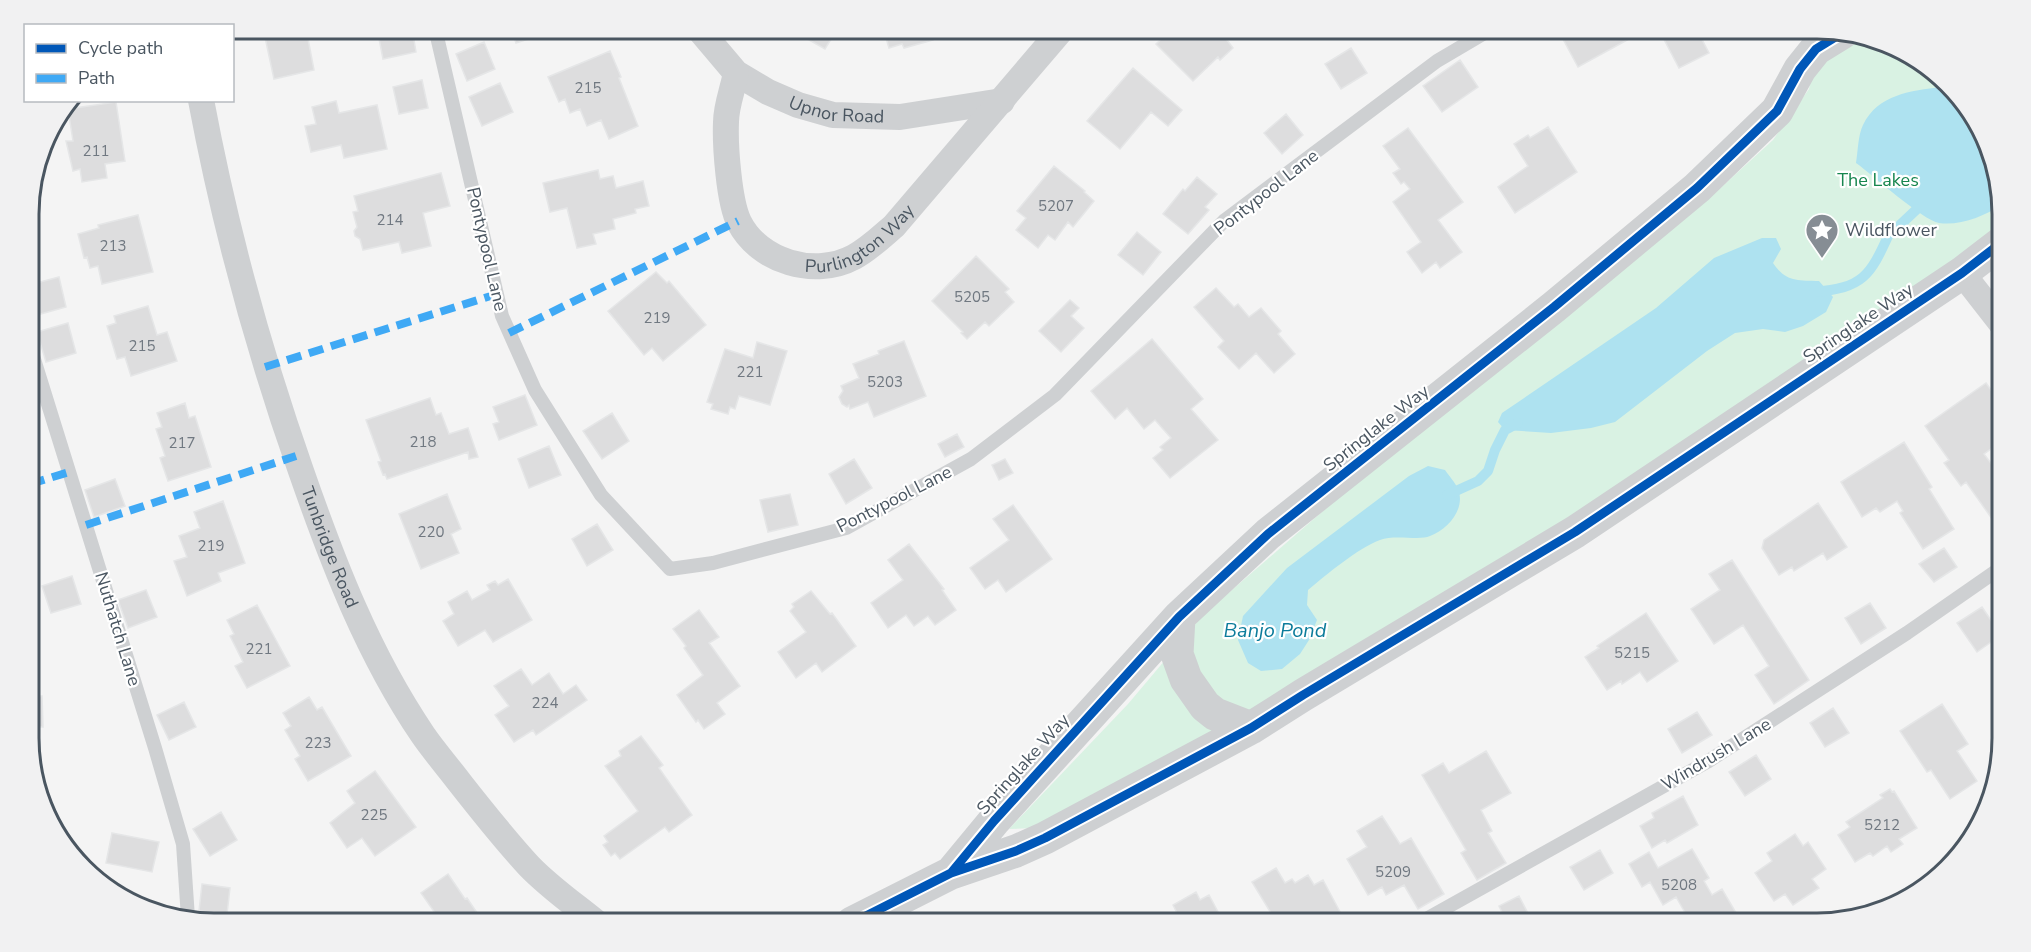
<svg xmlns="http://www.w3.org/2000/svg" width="2031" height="952" font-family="'Nunito Sans',sans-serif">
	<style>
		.green { fill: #d9f2e3 }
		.water { fill: #aee2f0 }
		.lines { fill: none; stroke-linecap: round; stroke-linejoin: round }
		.stream { stroke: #aee2f0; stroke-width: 10 }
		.building { fill: #ddddde; stroke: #e5e6e7; stroke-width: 1.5 }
		.service { stroke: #ced0d2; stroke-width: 14 }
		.minor { stroke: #ced0d2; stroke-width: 26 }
		.tertiary { stroke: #ced0d2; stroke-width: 33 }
		.quiet { stroke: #3fa9f5; stroke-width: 8; stroke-dasharray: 15 8; stroke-linecap: butt }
		.cycleway-casing { stroke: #fff; stroke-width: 13 }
		.cycleway { stroke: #0057b8; stroke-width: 9 }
		.labels { text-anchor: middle; stroke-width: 4.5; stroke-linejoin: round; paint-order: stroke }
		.number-label { font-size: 15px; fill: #707881 }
		.street-label { font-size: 18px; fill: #4a5661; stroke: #fff }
		.park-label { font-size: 18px; fill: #17864f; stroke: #fff }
		.poi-label { font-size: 18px; fill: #4a5661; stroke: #fff; text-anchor: start }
		.water-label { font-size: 20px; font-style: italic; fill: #0c7c9b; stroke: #fff }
		.rim { fill: none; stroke: #4a5661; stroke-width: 3 }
	</style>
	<rect width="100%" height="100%" fill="#f4f4f4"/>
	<path class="green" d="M1821 29 1888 43 1964 101 2001 190V224L1948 264 1625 483 1219 733 1035 828 1009 829 1128 704 1203 615 1353 485 1715 193 1773 140 1809 89Z"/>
	<path class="water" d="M1941 87H1946L1964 101 2001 190V205C1985 216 1960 226 1939 223 1922 220 1873 175 1856 163 1858 151 1858 135 1863 125 1878 94 1911 91 1941 87Z
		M1762 238H1776L1781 249 1773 263C1786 282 1797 280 1819 281L1833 297 1826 312 1803 326 1785 332 1763 329 1735 333 1707 351 1615 422 1591 428 1551 433 1505 430 1498 422 1502 413 1656 308 1714 258Z
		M1428 466 1445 470C1449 476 1455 482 1458 489 1466 509 1448 529 1430 536 1419 541 1395 534 1380 540 1357 549 1327 574 1308 590L1307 605 1317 620 1309 640 1300 654 1282 669 1261 671 1248 663 1238 640 1243 616 1287 568 1409 476Z"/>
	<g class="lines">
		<path class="stream" d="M1900 225 1917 209
			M1814 292C1863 288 1870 276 1889 234
			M1447 495 1478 481 1488 471 1495 450 1505 430 1518 423"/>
	</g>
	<path class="building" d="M263 28H306L314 70 274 79Z
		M377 28H412L416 52 383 59Z
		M511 28H567L551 35 550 32 516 43Z
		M807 28H838L825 49 802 36Z
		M883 28H930L933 40 904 48 902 44 889 48Z
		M1173 28H1218L1233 48 1220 60 1218 57 1193 81 1156 44Z
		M1393 28H1406L1405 35 1392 33Z
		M1557 28H1649L1578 67Z
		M1658 28H1696L1709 53 1679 68Z
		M484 42 495 69 467 81 456 54Z
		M1351 48 1367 73 1341 89 1325 64Z
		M610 51 621 77 619 78 638 126 609 139 601 120 587 126 580 109 570 113 565 99 559 102 548 77Z
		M1460 60 1478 87 1442 112 1423 86Z
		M1133 68 1182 110 1168 126 1151 112 1120 149 1087 121Z
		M422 80 428 108 399 114 393 87Z
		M500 83 513 112 482 126 469 97Z
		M336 101 339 113 377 105 387 149 344 158 341 145 311 152 305 126 316 124 312 107Z
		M116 102 125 161 105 164 107 178 82 182 80 169 73 171 66 141H73L68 109Z
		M1286 114 1303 135 1282 154 1264 133Z
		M1548 127 1577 172 1515 213 1498 187 1528 166 1514 144 1528 135 1530 138Z
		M1408 128 1463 202 1438 220 1462 252 1440 268 1436 262 1422 273 1407 252 1421 242 1393 202 1410 189 1404 182 1401 184 1393 173 1400 169 1383 146Z
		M1054 166 1085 191 1084 192 1094 201 1073 227 1068 222 1055 240 1048 235 1038 248 1016 230 1026 218 1017 211Z
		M598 170 600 179 613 176 616 188 643 181 649 206 635 209 636 213 613 219 615 229 593 234 596 244 577 248 567 208 550 212 543 183Z
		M441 173 450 206 423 213 431 246 402 253 399 242 363 250 360 239 355 236 354 231 357 227 353 212 358 211 354 196Z
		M1197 177 1217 194 1205 207 1209 210 1188 234 1163 214 1183 189 1185 191Z
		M138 215 153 272 102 284 98 266 90 268 87 257 84 258 78 234 99 228 98 225Z
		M1137 232 1161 252 1143 275 1118 255Z
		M976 256 1009 289 1005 292 1014 302 989 326 985 322 967 339 961 333 963 332 932 301Z
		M656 272 667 283 669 281 706 325 663 361 652 348 644 355 608 311Z
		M59 277 66 307 37 315 29 285Z
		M1216 288 1234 307 1238 304 1249 317 1261 308 1281 331 1278 334 1295 354 1274 373 1256 353 1239 369 1218 347 1224 341 1194 307Z
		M1070 300 1079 308 1071 316 1084 328 1061 352 1039 331Z
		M148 306 157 335 167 332 177 361 131 376 125 357 117 359 107 326 116 323 114 316Z
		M68 323 76 353 46 362 37 332Z
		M1152 339 1203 399 1191 409 1218 440 1170 478 1153 458 1163 450 1160 447 1171 438 1155 420 1144 429 1127 408 1115 419 1091 391Z
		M904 341 926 396 874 417 868 402 850 409 849 405 847 407 842 404 839 397 843 391 841 386 859 378 853 364 879 354 878 351Z
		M757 342 787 351 770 405 739 396 735 409 730 407 728 414 711 409 713 404 707 402 725 349 753 358Z
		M1986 383 2002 405V441L1984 454 2002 478V533L1966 482 1961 486 1944 463 1949 460 1925 426Z
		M525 395 537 425 499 440 493 424 499 422 493 407Z
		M430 398 436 415 441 413 449 434 468 428 478 457 469 459 468 452 387 479 385 474 383 475 378 462 381 461 366 420Z
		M185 403 189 418 195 416 211 467 168 481 160 458 165 456 156 429 162 427 157 413Z
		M612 413 629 441 602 459 583 431Z
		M957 434 964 447 945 457 938 444Z
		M1904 442 1932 487 1929 489 1954 529 1923 549 1900 513 1903 511 1897 501 1880 512 1876 508 1862 517 1841 482Z
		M29 443 38 470 30 473Z
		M549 446 561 475 529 488 518 459Z
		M854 459 872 488 846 504 829 474Z
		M1005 459 1013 473 999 480 992 465Z
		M115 479 125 506 94 517 85 490Z
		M447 494 461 529 451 534 459 553 421 569 399 514Z
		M790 494 798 525 768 532 760 500Z
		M223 501 245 563 218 573 221 581 187 596 174 561 187 557 179 536 200 528 194 512Z
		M1818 503 1847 547 1827 560 1823 553 1794 571 1792 567 1779 575 1762 548 1764 540Z
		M1013 505 1052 559 1006 592 998 580 985 589 970 568 1009 540 993 519Z
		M597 524 613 550 587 566 572 539Z
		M909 544 944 589 942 590 956 610 935 625 928 616 914 626 906 615 888 628 871 603 903 580 888 560Z
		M1944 548 1957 567 1934 582 1919 564Z
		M1732 560 1809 680 1774 704 1755 675 1769 666 1743 625 1714 644 1691 609 1720 590 1709 574Z
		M72 576 81 604 51 613 42 586Z
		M508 579 532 620 493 642 485 630 458 646 443 621 454 614 448 602 467 591 472 600 490 590 487 585 495 581 498 585Z
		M146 590 157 617 128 628 118 600Z
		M811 591 830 614 832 613 856 646 822 672 816 663 796 678 778 652 806 632 790 611 794 607 792 604Z
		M1870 603 1886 628 1861 644 1845 618Z
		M257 605 290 666 247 688 235 666 243 662 230 636 234 634 227 620Z
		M1982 607 2001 635 1977 652 1957 623Z
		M699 610 719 637 709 643 740 686 717 703 725 714 704 729 698 720 696 722 677 695 703 675 684 648 686 646 673 629Z
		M1646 613 1678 661 1647 682 1640 672 1622 684 1621 681 1607 690 1585 657 1599 648 1597 646Z
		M521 669 532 685 549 673 563 694 576 685 587 700 536 735 533 730 514 742 495 715 509 706 494 686Z
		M30 696H42L43 727H30Z
		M309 697 317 710 322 707 351 756 308 781 295 759 300 756 285 730 291 726 283 713Z
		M184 702 196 727 169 740 157 715Z
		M1942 704 1968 744 1957 751 1977 781 1950 799 1931 770 1927 772 1900 731Z
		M1833 708 1849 733 1825 747 1810 723Z
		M1697 712 1712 735 1682 753 1668 729Z
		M641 736 663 765 659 768 692 815 669 832 665 827 620 859 615 853 611 856 603 845 608 842 604 836 638 811 605 766 621 756 619 751Z
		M1486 751 1511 793 1481 810 1492 831 1488 833 1506 863 1477 880 1461 853 1466 850 1422 775 1443 763 1449 773Z
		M1756 755 1771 779 1745 796 1729 772Z
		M375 771 416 827 375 856 362 838 347 848 330 823 355 803 347 791Z
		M1890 789 1892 792 1894 791 1917 828 1899 839 1903 844 1891 852 1887 846 1873 856 1870 853 1855 862 1838 835 1850 827 1846 822 1883 798 1880 795Z
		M1683 796 1698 825 1667 843 1665 840 1652 848 1640 826 1654 818 1652 813Z
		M221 812 237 840 210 856 193 829Z
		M1382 816 1400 844 1411 838 1444 894 1418 909 1404 885 1386 895 1382 887 1368 895 1347 859 1367 847 1357 831Z
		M112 833 159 842 152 872 106 863Z
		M1795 834 1803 846 1808 842 1826 869 1812 879 1819 888 1793 905 1785 894 1774 901 1755 873 1772 861 1767 853Z
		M1692 849 1709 878 1704 881 1712 895 1722 889 1742 923H1703L1700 917 1691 923 1676 897 1663 905 1650 882 1642 887 1629 864 1649 852 1658 868Z
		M1600 850 1613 873 1584 890 1570 867Z
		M1276 868 1285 883 1292 879 1295 883 1308 875 1314 885 1323 880 1346 923H1277L1252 882Z
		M448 874 465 899 467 898 484 923H442L421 893Z
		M202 884 230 888 227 914 199 911Z
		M1196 892 1200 900 1209 895 1224 923H1158L1177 913 1173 905Z
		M1519 896 1533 923H1507L1499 906Z"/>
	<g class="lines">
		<path class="service" d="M435 28 502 316 535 390 601 495 670 569 713 563 846 528 971 459 1055 395 1225 220 1437 61 1493 28
			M29 343 155 748 183 844 188 918
			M1419 923 1707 762 1907 633 2002 567"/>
		<g class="minor">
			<path id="s1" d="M698 28 736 73 768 92 798 105 833 115 900 117 1002 101"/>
			<path id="s2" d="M736 73C733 89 726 106 726 122 725 146 729 202 739 222 759 262 815 278 854 257 869 249 881 237 894 226L1063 28"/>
			<path id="s3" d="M201 100C225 228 258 349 301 471 333 563 368 654 423 735 434 751 448 767 460 783 482 811 505 840 529 866 549 887 575 905 597 923"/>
			<path d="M1962 273 2001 323"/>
		</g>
		<path class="tertiary" d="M1179 617 1177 654 1186 679 1205 706 1215 714 1251 728
			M951 873 994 821 1179 617 1268 534 1554 307 1697 188 1777 111 1800 69 1816 49 1842 33
			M852 923 951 873 1016 851 1045 838 1251 728 1303 695 1575 532 1962 273 2001 243"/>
		<path class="quiet" d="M509 333 738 221
			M265 367 497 294
			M30 484 69 472
			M86 525 296 456"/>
		<defs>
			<path id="cycleway" d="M951 873 994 821 1179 617 1268 534 1554 307 1697 188 1777 111 1800 69 1816 49 1842 33
				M852 923 951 873 1016 851 1045 838 1251 728 1303 695 1575 532 1962 273 2001 243"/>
		</defs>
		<use href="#cycleway" class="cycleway-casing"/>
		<use href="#cycleway" class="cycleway"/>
	</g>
	<defs>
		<symbol id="sight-pin" viewBox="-11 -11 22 30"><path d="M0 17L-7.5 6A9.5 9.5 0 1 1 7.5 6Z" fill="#868d94" stroke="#fff"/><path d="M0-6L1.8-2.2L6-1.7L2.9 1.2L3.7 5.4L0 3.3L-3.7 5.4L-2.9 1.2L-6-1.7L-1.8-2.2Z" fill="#fff"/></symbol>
	</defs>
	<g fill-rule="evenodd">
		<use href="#sight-pin" x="1803" y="211" width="38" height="52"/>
	</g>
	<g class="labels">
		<g class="number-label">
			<text x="588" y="93">215</text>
			<text x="96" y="156">211</text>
			<text x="1056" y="211">5207</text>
			<text x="390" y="225">214</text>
			<text x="113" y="251">213</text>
			<text x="972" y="302">5205</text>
			<text x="657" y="323">219</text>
			<text x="142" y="351">215</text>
			<text x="750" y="377">221</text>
			<text x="885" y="387">5203</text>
			<text x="423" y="447">218</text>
			<text x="182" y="448">217</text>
			<text x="431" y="537">220</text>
			<text x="211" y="551">219</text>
			<text x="259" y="654">221</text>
			<text x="1632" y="658">5215</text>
			<text x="545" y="708">224</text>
			<text x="318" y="748">223</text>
			<text x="374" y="820">225</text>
			<text x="1882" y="830">5212</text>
			<text x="1393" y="877">5209</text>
			<text x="1679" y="890">5208</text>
		</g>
		<g class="street-label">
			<text dy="6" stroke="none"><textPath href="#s1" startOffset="168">Upnor Road</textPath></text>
			<text transform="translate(1266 192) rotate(-38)" y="6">Pontypool Lane</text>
			<text dy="6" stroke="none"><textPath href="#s2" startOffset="297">Purlington Way</textPath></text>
			<text transform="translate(487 249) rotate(77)" y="6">Pontypool Lane</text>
			<text transform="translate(1858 323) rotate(-34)" y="6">Springlake Way</text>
			<text transform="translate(1376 428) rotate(-38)" y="6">Springlake Way</text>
			<text transform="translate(894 499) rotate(-27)" y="6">Pontypool Lane</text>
			<text dy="6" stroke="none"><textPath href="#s3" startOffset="466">Tunbridge Road</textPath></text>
			<text transform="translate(118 629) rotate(73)" y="6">Nuthatch Lane</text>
			<text transform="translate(1716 754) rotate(-31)" y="6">Windrush Lane</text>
			<text transform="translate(1023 764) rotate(-48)" y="6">Springlake Way</text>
		</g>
		<g class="park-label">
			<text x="1878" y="186">The Lakes</text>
		</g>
		<g class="poi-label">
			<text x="1845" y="236">Wildflower</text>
		</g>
		<g class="water-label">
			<text x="1275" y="637">Banjo Pond</text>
		</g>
	</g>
	<path d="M0 0H2031V952H0ZM214 39H1817A175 175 0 0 1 1992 214V738A175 175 0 0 1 1817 913H214A175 175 0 0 1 39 738V214A175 175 0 0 1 214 39Z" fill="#f1f1f2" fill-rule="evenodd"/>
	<path class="rim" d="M214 39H1817A175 175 0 0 1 1992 214V738A175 175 0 0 1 1817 913H214A175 175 0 0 1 39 738V214A175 175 0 0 1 214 39Z"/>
	<rect x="24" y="24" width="210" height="78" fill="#ffffff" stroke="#b7bbc0" stroke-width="1.5"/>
	<rect x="36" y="44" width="30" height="9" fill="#0057b8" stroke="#b7bbc0" stroke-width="1.5"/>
	<text x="78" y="54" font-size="18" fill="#4a5661">Cycle path</text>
	<rect x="36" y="74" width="30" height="9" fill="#3fa9f5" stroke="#b7bbc0" stroke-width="1.5"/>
	<text x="78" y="84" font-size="18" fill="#4a5661">Path</text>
</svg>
